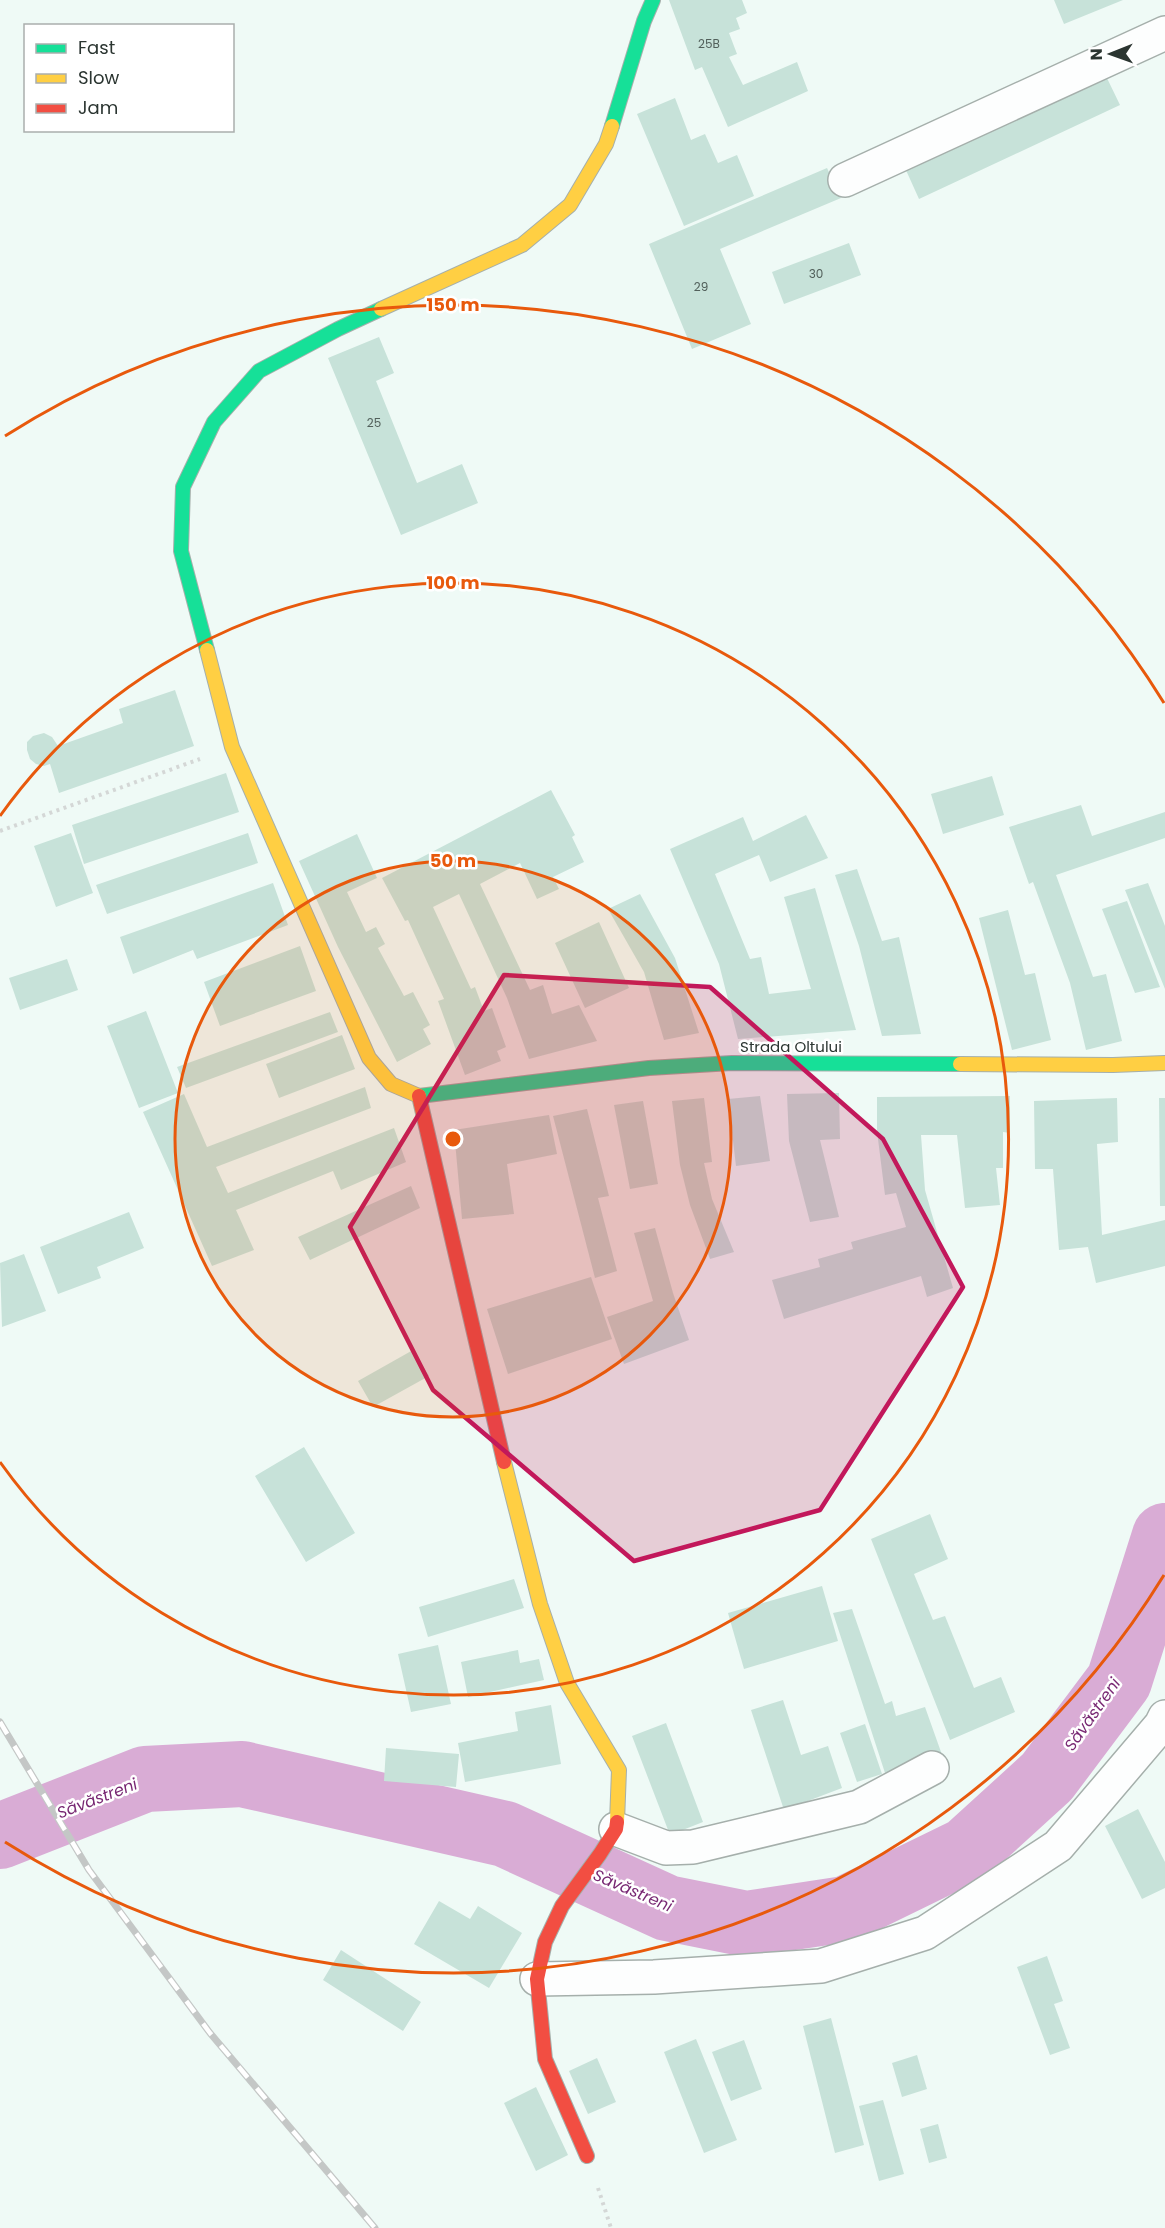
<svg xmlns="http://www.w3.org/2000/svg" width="1165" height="2228" font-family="Poppins,sans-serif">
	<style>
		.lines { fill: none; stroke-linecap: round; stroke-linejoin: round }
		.river { stroke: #d9acd5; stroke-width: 66 }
		.building { fill: #c7e2d9 }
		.street-casing { stroke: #a5afab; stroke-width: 36 }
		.fast-casing { stroke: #a5afab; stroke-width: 16 }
		.slow-casing { stroke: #a5afab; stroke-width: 16 }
		.jam-casing { stroke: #a5afab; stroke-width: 16 }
		.path { stroke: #d4d7d6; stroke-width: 4; stroke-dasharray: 3 4.5; stroke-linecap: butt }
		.street { stroke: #fdfefe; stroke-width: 33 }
		.fast { stroke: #16e098; stroke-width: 14 }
		.slow { stroke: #ffcf43; stroke-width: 14 }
		.jam { stroke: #f24e42; stroke-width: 14 }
		.rail-casing { stroke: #c4c7c6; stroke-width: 7 }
		.rail { stroke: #fff; stroke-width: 4.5; stroke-dasharray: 14; stroke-linecap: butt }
		.marked { fill: #c2185b; fill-opacity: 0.2; stroke: #c2185b; stroke-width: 4.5; stroke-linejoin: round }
		.ring { fill: none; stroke: #e8590c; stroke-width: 3 }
		.labels { text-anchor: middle; stroke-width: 5; stroke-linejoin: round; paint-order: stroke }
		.number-label { font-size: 12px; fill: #52605b }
		.street-label { font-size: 15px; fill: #2b3531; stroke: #fff }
		.water-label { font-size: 16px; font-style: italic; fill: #782873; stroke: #fff }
		.centre { fill: #e8590c; stroke: #fff; stroke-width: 3 }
		.ring-label { font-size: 18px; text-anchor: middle; font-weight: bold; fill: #e8590c; stroke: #fff; stroke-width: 5; stroke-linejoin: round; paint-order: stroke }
	</style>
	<rect width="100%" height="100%" fill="#effaf6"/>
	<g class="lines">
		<path class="river" d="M0 1836 145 1779 242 1774 505 1834 667 1908 747 1924 846 1909 967 1850 1047 1777 1119 1681 1165 1536"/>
	</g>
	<path class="building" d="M669 0H742L747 13 736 18 740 29 729 33 737 54 729 57 743 85 797 62 808 91 728 127 702 67 695 70Z
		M1054 0H1123L1064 24Z
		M1105 74 1120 105 919 199 905 168Z
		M675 98 691 140 705 134 718 163 737 155 754 196 684 226 637 114Z
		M827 168 841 198 720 249 751 324 692 349 649 244Z
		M849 243 861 275 784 304 772 272Z
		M379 337 394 373 376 381 417 483 462 464 478 503 401 535 328 358Z
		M175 690 194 746 59 793 50 764 44 766 36 764 30 759 27 750V742L33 736 44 733 52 737 58 746 123 723 119 709Z
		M226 773 239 812 84 864 72 825Z
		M992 776 1004 815 943 834 931 794Z
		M551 790 575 835 572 837 584 862 553 877 559 889 537 899 520 863 480 884 530 990 543 985 552 1014 579 1005 597 1041 529 1059 507 998 459 894 433 907 471 989 475 987 484 1011 492 1008 506 1047 497 1051 501 1061 465 1075 438 1001 444 999 408 920 405 921 382 878Z
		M1081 805 1092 836 1165 812V838L1056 875 1093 977 1106 974 1122 1041 1086 1050 1070 983 1033 882 1029 884 1009 827Z
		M806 815 828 858 770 882 759 855 715 874 750 959 761 957 769 994 811 989 784 897 815 888 856 1030 738 1039 719 964 670 849 743 817 753 841Z
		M71 833 93 893 56 907 34 846Z
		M248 833 258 863 107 914 96 885Z
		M357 834 377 878 347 892 366 932 376 927 385 944 378 948 404 996 413 992 430 1025 423 1029 431 1044 397 1062 338 947 299 861Z
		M857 869 882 941 899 937 921 1034 882 1036 859 946 835 875Z
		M273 883 288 925 197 959 193 950 133 974 120 937Z
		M1148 883 1165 926V989L1125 890Z
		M640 894 675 958 699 1033 664 1040 644 972 608 909Z
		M1127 901 1160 987 1135 993 1102 909Z
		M1008 910 1025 975 1035 973 1051 1040 1012 1050 979 918Z
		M599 922 629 988 585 1008 555 943Z
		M300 946 316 991 220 1026 204 982Z
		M67 959 78 990 20 1010 9 978Z
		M146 1011 178 1093 139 1108 107 1026Z
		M330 1012 338 1032 186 1088 177 1067Z
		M342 1035 355 1069 279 1098 266 1064Z
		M365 1087 371 1108 216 1167 228 1193 394 1128 406 1162 341 1190 333 1171 236 1210 254 1250 212 1266 143 1112 184 1094 207 1147Z
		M839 1093 840 1139 820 1140 839 1217 810 1222 789 1141 787 1094Z
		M760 1096 770 1161 736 1166 728 1099Z
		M1010 1096V1133L1003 1132V1168H996L1000 1205 965 1208 957 1135H921L925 1190 953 1288 927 1297 921 1276 784 1319 772 1280 820 1267 818 1259 853 1249 851 1242 906 1227 896 1193 885 1195 877 1131V1097Z
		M704 1098 712 1162 704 1163 712 1199 734 1252 710 1259 690 1205 680 1165 672 1101Z
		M1117 1098 1118 1142 1097 1144 1102 1235 1165 1220V1266L1096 1283 1088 1247 1059 1250 1053 1169H1035L1034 1101Z
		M1159 1098H1165V1206H1160Z
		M643 1101 658 1184 630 1189 614 1105Z
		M587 1109 609 1196 598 1198 617 1271 595 1278 553 1116Z
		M549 1115 557 1154 507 1164 514 1214 462 1219 454 1130Z
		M411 1186 420 1208 310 1260 298 1237Z
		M129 1212 144 1248 97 1267 101 1278 58 1294 40 1247Z
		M655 1228 673 1293 689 1340 624 1364 607 1317 653 1301 634 1233Z
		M24 1254 46 1311 2 1327 0 1263Z
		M591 1277 612 1339 508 1374 487 1309Z
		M413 1350 429 1376 373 1407 358 1381Z
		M304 1447 355 1533 306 1562 255 1476Z
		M930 1514 948 1559 914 1574 933 1620 945 1616 974 1688 1001 1677 1015 1712 950 1740 871 1539Z
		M514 1579 524 1608 428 1637 419 1607Z
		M822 1586 838 1641 744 1669 728 1613Z
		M852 1609 885 1704 892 1701 896 1716 925 1707 941 1752 885 1773 833 1613Z
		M438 1645 451 1704 411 1712 398 1654Z
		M518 1650 520 1663 539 1659 544 1680 468 1697 461 1662Z
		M783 1700 801 1755 828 1746 842 1788 784 1810 751 1710Z
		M551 1705 561 1764 465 1782 458 1743 518 1731 515 1712Z
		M666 1723 703 1822 670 1835 632 1736Z
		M865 1724 882 1774 857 1782 840 1733Z
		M386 1748 459 1754 456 1787 384 1781Z
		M1138 1809 1165 1862V1888L1142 1899 1105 1826Z
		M439 1901 470 1919 478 1906 522 1933 489 1988 414 1944Z
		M341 1950 421 2002 403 2031 323 1980Z
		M1047 1956 1063 2001 1054 2004 1070 2048 1050 2055 1017 1967Z
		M831 2018 864 2145 835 2153 803 2026Z
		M696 2039 737 2140 704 2153 664 2052Z
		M744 2040 762 2089 731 2101 712 2052Z
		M917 2055 927 2089 902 2097 892 2063Z
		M597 2058 616 2102 588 2114 569 2071Z
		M536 2087 568 2155 536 2171 504 2103Z
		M883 2100 904 2174 879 2181 859 2106Z
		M938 2124 947 2158 929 2163 920 2129Z"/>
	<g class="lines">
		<defs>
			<path id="street" d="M845 180 1165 33
				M616 1829 666 1848 693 1847 859 1807 932 1768
				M537 1979 654 1977 821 1966 925 1933 1058 1846 1161 1725 1165 1717"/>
			<path id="fast" d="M612 126 644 21 653 0
				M207 650 181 551 183 487 214 422 259 371 338 329 381 309
				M419 1096 649 1068 732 1063 960 1064"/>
			<path id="slow" d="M381 309 522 245 570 205 606 144 612 126
				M207 650 232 747 369 1058 391 1084 419 1096
				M960 1064 1113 1065 1165 1063
				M504 1462 540 1604 567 1683 619 1770 617 1822"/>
			<path id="jam" d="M419 1096 504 1462
				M587 2156 545 2059 537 1979 545 1942 562 1906 600 1854 616 1829 617 1822"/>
		</defs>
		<use href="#street" class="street-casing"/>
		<use href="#fast" class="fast-casing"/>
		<use href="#slow" class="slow-casing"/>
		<use href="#jam" class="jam-casing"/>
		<path class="path" d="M0 831 200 759
			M598 2188 611 2228"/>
		<use href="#street" class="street"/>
		<use href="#fast" class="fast"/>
		<use href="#slow" class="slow"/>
		<use href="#jam" class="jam"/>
		<defs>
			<path id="rail" d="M0 1722 89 1870 210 2033 375 2228"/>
		</defs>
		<use href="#rail" class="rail-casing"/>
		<use href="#rail" class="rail"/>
	</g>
	<path class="marked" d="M504 975 710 987 883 1139 963 1287 820 1510 634 1561 433 1390 350 1227Z"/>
	<circle cx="453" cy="1139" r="278" fill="#e8590c" fill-opacity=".12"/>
	<g class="ring">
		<circle cx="453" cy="1139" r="278"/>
		<path d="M0 816A556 556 0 1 1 0 1462"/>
		<path d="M1164 1575A834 834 0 0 1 5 1842M5 436A834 834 0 0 1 1164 703"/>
	</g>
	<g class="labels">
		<g class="number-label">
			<text x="709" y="48">25B</text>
			<text x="816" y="278">30</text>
			<text x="701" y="291">29</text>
			<text x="374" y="427">25</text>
		</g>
		<g class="street-label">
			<text x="791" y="1052">Strada Oltului</text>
		</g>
		<g class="water-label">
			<text transform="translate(1092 1714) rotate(-55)" y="6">Săvăstreni</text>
			<text transform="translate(97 1798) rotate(-21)" y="6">Săvăstreni</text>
			<text transform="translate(633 1890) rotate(23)" y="6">Săvăstreni</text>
		</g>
	</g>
	<circle cx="453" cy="1139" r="9" class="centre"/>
	<g class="ring-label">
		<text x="453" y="311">150 m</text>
		<text x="453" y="589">100 m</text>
		<text x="453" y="867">50 m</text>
	</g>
	<rect x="24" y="24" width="210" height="108" fill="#ffffff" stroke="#aaaead" stroke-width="1.5"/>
	<rect x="36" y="44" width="30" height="9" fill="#16e098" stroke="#aaaead" stroke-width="1.5"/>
	<text x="78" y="54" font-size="18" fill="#2b3531">Fast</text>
	<rect x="36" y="74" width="30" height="9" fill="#ffcf43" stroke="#aaaead" stroke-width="1.5"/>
	<text x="78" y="84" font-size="18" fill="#2b3531">Slow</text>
	<rect x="36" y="104" width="30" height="9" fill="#f24e42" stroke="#aaaead" stroke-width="1.5"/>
	<text x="78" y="114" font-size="18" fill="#2b3531">Jam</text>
	<g transform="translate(1111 54) rotate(269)" stroke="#ffffff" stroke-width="4.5" paint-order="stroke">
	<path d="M0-4.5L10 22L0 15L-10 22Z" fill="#2b3531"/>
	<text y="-9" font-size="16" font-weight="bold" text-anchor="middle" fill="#2b3531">N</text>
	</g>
</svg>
